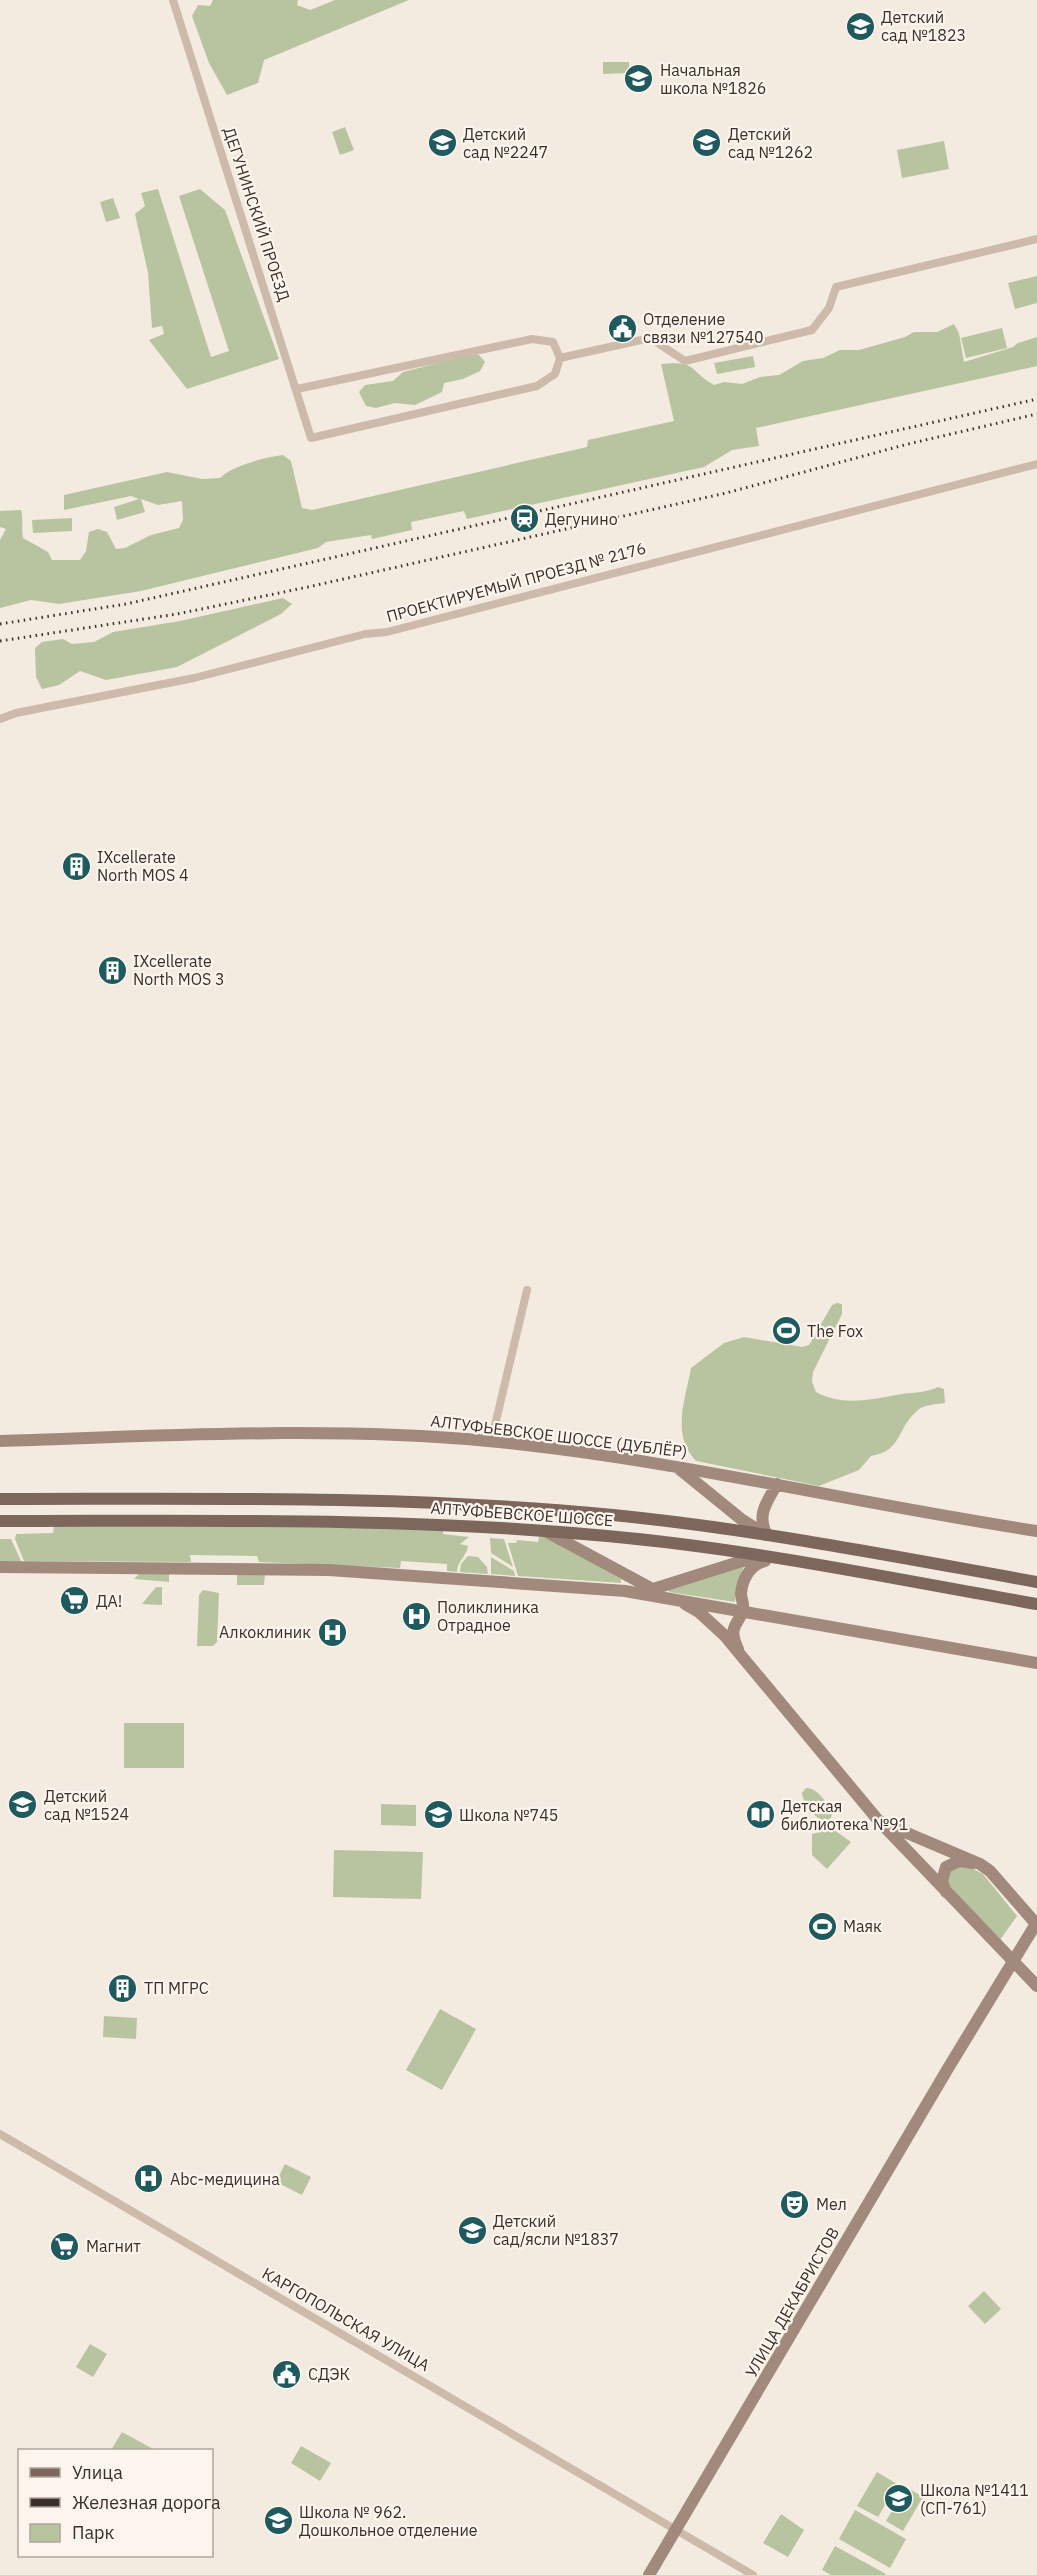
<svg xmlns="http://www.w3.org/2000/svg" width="1037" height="2575" font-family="'IBM Plex Sans',sans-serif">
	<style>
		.green { fill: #b8c49f }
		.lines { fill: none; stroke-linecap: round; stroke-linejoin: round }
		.street { stroke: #cdbaab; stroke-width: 8 }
		.secondary { stroke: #a1897c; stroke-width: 12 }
		.primary { stroke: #7d665b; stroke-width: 12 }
		.rail { stroke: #3b2f2a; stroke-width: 3; stroke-dasharray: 1.5 4.5; stroke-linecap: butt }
		.labels { text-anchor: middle; stroke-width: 4.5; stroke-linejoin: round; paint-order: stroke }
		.poi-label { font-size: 16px; fill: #3b2f2a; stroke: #fbf5ed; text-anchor: start }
		.street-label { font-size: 16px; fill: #3b2f2a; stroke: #fbf5ed }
	</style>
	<rect width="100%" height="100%" fill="#f4ebe0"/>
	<path class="green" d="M213 0H298L297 5 310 10 335 0H409L264 60 258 83 227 95 209 63 192 16 198 5 210 6Z
		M603 62H629V73L603 74Z
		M345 127 354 150 340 155 332 132Z
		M944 141 949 169 902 178 897 150Z
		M158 189 211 357 229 351 179 196 200 189 225 210 279 359 187 389 149 340 164 334 162 326 152 328 148 273 135 214 145 206 141 193Z
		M113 198 120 218 106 222 100 202Z
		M1037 276V303L1015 309 1008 283Z
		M954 324 959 333 964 362 1013 347 1018 343 1037 337V366L756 428 759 446 732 450 704 467 467 519 464 511 411 522 412 530 372 539 371 535 326 542 318 548 141 591 59 604 31 600 0 608V540L6 529 0 527V511L21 510C24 520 21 528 23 538L48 552 52 560H80L86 551 89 532 98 529 107 532 116 549 125 548 151 535 179 528 183 520 182 501 158 505 141 499 145 512 117 520 114 507 139 499 131 496 64 510V495L167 472 202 479 220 478C231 466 266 457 283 455L291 461 302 508 312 510 587 447 588 440 674 421 661 364C698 360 689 371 714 385L724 382 742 384 760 377 779 375 803 361 823 358 840 350H859L905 337 914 332H937Z
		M1002 328 1007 348 966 358 961 338Z
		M473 354 479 355 485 362 480 371 463 379 444 383 442 392 415 405 395 403 376 408 366 406 359 392 365 385 393 381 403 372Z
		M753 356 755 367 717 374 714 363Z
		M72 518V531L33 533 32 520Z
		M283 598 292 604 281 614 177 667 106 680 80 671 59 685 42 689 36 677 35 648 42 642 63 639 72 644 94 642 113 632 180 621Z
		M837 1303 842 1304V1314L813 1372 812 1382 816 1392C842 1407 874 1399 902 1394 915 1392 926 1393 938 1387L944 1389 945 1403C937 1404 923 1405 918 1410 896 1428 903 1451 871 1456L859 1470 819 1486 696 1461C671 1435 685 1401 691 1368L724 1343 744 1337 802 1347 809 1345 832 1305Z
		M54 1526 443 1528V1534L469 1537 460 1544 468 1546C467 1556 457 1561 457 1572L447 1571V1564L401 1561 400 1568 259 1562 257 1556 190 1555 191 1562 24 1561 15 1539 16 1534 53 1533Z
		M539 1536 545 1537 621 1579V1583L518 1576 508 1543H516L517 1540 538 1542Z
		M490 1538 504 1539 513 1567 491 1553Z
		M0 1539H11L21 1561H0Z
		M468 1556 478 1557 487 1567 488 1574 460 1572 461 1564Z
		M491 1557 514 1571 515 1576 491 1574Z
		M745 1564 737 1583 735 1602 669 1592V1589Z
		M139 1574H169V1582L134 1579Z
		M237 1574 265 1575 264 1585H237Z
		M156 1587H162V1605L142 1604Z
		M203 1590 219 1593 217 1642 213 1646H197L199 1595Z
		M124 1723H184V1768H124Z
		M806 1788C817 1787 830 1805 832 1816L828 1821C817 1822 803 1804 802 1793Z
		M381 1804 416 1805V1826L381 1825Z
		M833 1829 851 1842 827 1869 812 1855V1834Z
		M334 1850 423 1852 421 1899 333 1897Z
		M964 1864 983 1874 1017 1916 1000 1940 948 1890 947 1872Z
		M440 2009 476 2029 442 2090 406 2070Z
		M104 2016 137 2018 136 2039 103 2037Z
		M285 2164 311 2177 302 2195 276 2182Z
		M984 2291 1001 2309 985 2324 968 2306Z
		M90 2344 107 2354 93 2377 76 2367Z
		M122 2432 155 2450H111Z
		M301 2446 331 2463 320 2481 291 2463Z
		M877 2472 897 2484 878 2517 857 2506Z
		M906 2487 923 2497 903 2531 886 2521Z
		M855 2510 906 2539 890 2568 839 2539Z
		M781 2514 804 2530 788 2557 763 2543Z
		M835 2546 886 2574 885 2575H831L822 2570Z"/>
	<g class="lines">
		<path class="street" d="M173 0 311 438 537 386 555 374 560 358 553 342 532 339 297 389
			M560 358 650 338 685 361 812 330 829 308 836 287 1037 239
			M0 719 16 713 194 678 365 634 387 632 1037 464
			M491 1442 527 1290
			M0 2134 753 2575"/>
		<path class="secondary" d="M0 1441C162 1436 326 1426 488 1441 673 1459 853 1503 1037 1531
			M677 1467 741 1519 766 1535
			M545 1531 658 1592
			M767 1535C756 1515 767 1502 777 1484
			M0 1567 329 1570 625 1591 1037 1663
			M650 1590 739 1562 763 1557
			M685 1604 699 1612 724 1635 878 1820 1037 1986
			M738 1649C726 1624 741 1624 743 1608 744 1604 741 1598 741 1594 742 1579 750 1565 765 1561
			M881 1822 980 1864 990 1871 1037 1925
			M946 1892 942 1881 946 1867 959 1861 973 1863
			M649 2575 947 2070 1037 1922"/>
		<path class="primary" d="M0 1499C204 1499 409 1495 613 1515 755 1529 896 1557 1037 1582
			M0 1521C203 1521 405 1517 607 1536 752 1549 894 1579 1037 1604"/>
		<path class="rail" d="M0 624 126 604 1037 399
			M0 641 177 614 308 587 726 493 908 444 1037 414"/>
	</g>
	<defs>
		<symbol id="school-disc" viewBox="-11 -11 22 22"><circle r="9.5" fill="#1e5a5e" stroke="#fbf5ed"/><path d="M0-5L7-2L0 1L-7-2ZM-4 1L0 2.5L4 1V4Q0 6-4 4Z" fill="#fff"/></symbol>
		<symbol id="civic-disc" viewBox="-11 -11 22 22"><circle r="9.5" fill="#1e5a5e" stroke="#fbf5ed"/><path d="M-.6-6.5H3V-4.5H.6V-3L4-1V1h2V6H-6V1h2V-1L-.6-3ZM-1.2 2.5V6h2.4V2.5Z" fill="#fff"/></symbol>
		<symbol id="station-disc" viewBox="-11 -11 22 22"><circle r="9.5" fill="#1e5a5e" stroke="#fbf5ed"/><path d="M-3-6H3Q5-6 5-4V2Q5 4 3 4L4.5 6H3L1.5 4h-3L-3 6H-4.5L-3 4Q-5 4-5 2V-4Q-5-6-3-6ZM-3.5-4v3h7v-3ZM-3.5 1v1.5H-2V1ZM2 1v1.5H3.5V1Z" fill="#fff"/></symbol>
		<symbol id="building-disc" viewBox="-11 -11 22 22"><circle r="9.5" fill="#1e5a5e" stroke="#fbf5ed"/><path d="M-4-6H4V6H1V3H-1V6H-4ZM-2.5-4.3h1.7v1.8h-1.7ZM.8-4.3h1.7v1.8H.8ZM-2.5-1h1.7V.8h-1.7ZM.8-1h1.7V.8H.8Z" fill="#fff"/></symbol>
		<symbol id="stadium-disc" viewBox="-11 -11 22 22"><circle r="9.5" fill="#1e5a5e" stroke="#fbf5ed"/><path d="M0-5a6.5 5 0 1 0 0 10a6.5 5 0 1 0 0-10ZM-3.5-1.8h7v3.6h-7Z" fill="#fff"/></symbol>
		<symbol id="supermarket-disc" viewBox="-11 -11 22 22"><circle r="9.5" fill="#1e5a5e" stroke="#fbf5ed"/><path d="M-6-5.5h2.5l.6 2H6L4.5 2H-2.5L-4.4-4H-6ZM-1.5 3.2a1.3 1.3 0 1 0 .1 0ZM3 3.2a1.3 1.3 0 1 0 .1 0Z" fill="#fff"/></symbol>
		<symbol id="hospital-disc" viewBox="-11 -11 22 22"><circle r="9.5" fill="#1e5a5e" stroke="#fbf5ed"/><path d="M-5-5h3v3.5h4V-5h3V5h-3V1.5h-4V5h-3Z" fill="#fff"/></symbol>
		<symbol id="library-disc" viewBox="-11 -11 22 22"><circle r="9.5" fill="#1e5a5e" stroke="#fbf5ed"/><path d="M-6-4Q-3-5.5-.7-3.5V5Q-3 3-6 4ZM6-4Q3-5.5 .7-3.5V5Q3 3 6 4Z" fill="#fff"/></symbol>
		<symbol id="theatre-disc" viewBox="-11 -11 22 22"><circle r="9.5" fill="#1e5a5e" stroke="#fbf5ed"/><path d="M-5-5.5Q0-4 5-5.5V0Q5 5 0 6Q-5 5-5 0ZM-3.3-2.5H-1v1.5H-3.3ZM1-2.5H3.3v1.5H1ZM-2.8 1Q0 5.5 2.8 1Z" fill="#fff"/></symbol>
	</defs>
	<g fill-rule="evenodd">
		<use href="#school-disc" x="844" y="10" width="33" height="33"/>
		<use href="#school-disc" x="622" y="62" width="33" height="33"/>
		<use href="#school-disc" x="426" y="126" width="33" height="33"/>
		<use href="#school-disc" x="690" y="126" width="33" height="33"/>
		<use href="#civic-disc" x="606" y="312" width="33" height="33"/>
		<use href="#station-disc" x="508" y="502" width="33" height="33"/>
		<use href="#building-disc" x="60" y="850" width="33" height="33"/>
		<use href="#building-disc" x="96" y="954" width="33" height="33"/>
		<use href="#stadium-disc" x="770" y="1314" width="33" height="33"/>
		<use href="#supermarket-disc" x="58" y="1584" width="33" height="33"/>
		<use href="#hospital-disc" x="400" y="1600" width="33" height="33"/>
		<use href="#hospital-disc" x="316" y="1616" width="33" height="33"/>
		<use href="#school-disc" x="6" y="1788" width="33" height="33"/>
		<use href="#school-disc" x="422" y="1798" width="33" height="33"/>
		<use href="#library-disc" x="744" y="1798" width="33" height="33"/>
		<use href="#stadium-disc" x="806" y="1910" width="33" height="33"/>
		<use href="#building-disc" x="106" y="1972" width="33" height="33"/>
		<use href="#hospital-disc" x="132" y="2162" width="33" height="33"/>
		<use href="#theatre-disc" x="778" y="2188" width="33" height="33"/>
		<use href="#school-disc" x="456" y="2214" width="33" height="33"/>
		<use href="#supermarket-disc" x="48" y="2230" width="33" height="33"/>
		<use href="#civic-disc" x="270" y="2358" width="33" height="33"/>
		<use href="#school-disc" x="882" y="2482" width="33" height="33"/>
		<use href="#school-disc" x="262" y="2504" width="33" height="33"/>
	</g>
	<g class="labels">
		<g class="poi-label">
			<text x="881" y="23">Детский<tspan x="881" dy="18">сад №1823</tspan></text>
			<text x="660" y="76">Начальная<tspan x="660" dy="18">школа №1826</tspan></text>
			<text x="463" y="140">Детский<tspan x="463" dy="18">сад №2247</tspan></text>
			<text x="728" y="140">Детский<tspan x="728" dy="18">сад №1262</tspan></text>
			<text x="643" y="325">Отделение<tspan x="643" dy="18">связи №127540</tspan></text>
			<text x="545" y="525">Дегунино</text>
			<text x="97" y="863">IXcellerate<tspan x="97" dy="18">North MOS 4</tspan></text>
			<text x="133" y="967">IXcellerate<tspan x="133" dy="18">North MOS 3</tspan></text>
			<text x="807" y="1337">The Fox</text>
			<text x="96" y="1607">ДА!</text>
			<text x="437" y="1613">Поликлиника<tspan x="437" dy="18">Отрадное</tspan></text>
			<text x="311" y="1638" text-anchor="end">Алкоклиник</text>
			<text x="44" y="1802">Детский<tspan x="44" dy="18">сад №1524</tspan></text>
			<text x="781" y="1812">Детская<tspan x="781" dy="18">библиотека №91</tspan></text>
			<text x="459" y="1821">Школа №745</text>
			<text x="843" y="1932">Маяк</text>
			<text x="144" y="1994">ТП МГРС</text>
			<text x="170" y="2185">Abc-медицина</text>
			<text x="816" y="2210">Мел</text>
			<text x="493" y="2227">Детский<tspan x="493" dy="18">сад/ясли №1837</tspan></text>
			<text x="86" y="2252">Магнит</text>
			<text x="308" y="2380">СДЭК</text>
			<text x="920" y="2496">Школа №1411<tspan x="920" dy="18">(СП-761)</tspan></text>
			<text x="299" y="2518">Школа № 962.<tspan x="299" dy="18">Дошкольное отделение</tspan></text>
		</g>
		<g class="street-label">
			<text transform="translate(257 214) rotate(72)" y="6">ДЕГУНИНСКИЙ ПРОЕЗД</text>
			<text transform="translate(516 582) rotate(-15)" y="6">ПРОЕКТИРУЕМЫЙ ПРОЕЗД № 2176</text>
			<text transform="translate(559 1436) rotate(7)" y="6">АЛТУФЬЕВСКОЕ ШОССЕ (ДУБЛЁР)</text>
			<text transform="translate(522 1514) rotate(4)" y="6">АЛТУФЬЕВСКОЕ ШОССЕ</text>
			<text transform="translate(792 2302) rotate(-60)" y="6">УЛИЦА ДЕКАБРИСТОВ</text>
			<text transform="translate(346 2319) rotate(30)" y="6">КАРГОПОЛЬСКАЯ УЛИЦА</text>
		</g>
	</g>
	<rect x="18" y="2449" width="195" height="108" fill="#fbf5ed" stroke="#aea69f" stroke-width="1.5"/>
	<rect x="30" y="2468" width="30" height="9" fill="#7d665b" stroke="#aea69f" stroke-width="1.5"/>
	<text x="72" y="2479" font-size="18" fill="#3b2f2a">Улица</text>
	<rect x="30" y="2498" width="30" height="9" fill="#3b2f2a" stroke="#aea69f" stroke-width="1.5"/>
	<text x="72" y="2509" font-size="18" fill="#3b2f2a">Железная дорога</text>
	<rect x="30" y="2524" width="30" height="18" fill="#b8c49f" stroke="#aea69f" stroke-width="1.5"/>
	<text x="72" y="2539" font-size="18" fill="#3b2f2a">Парк</text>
</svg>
